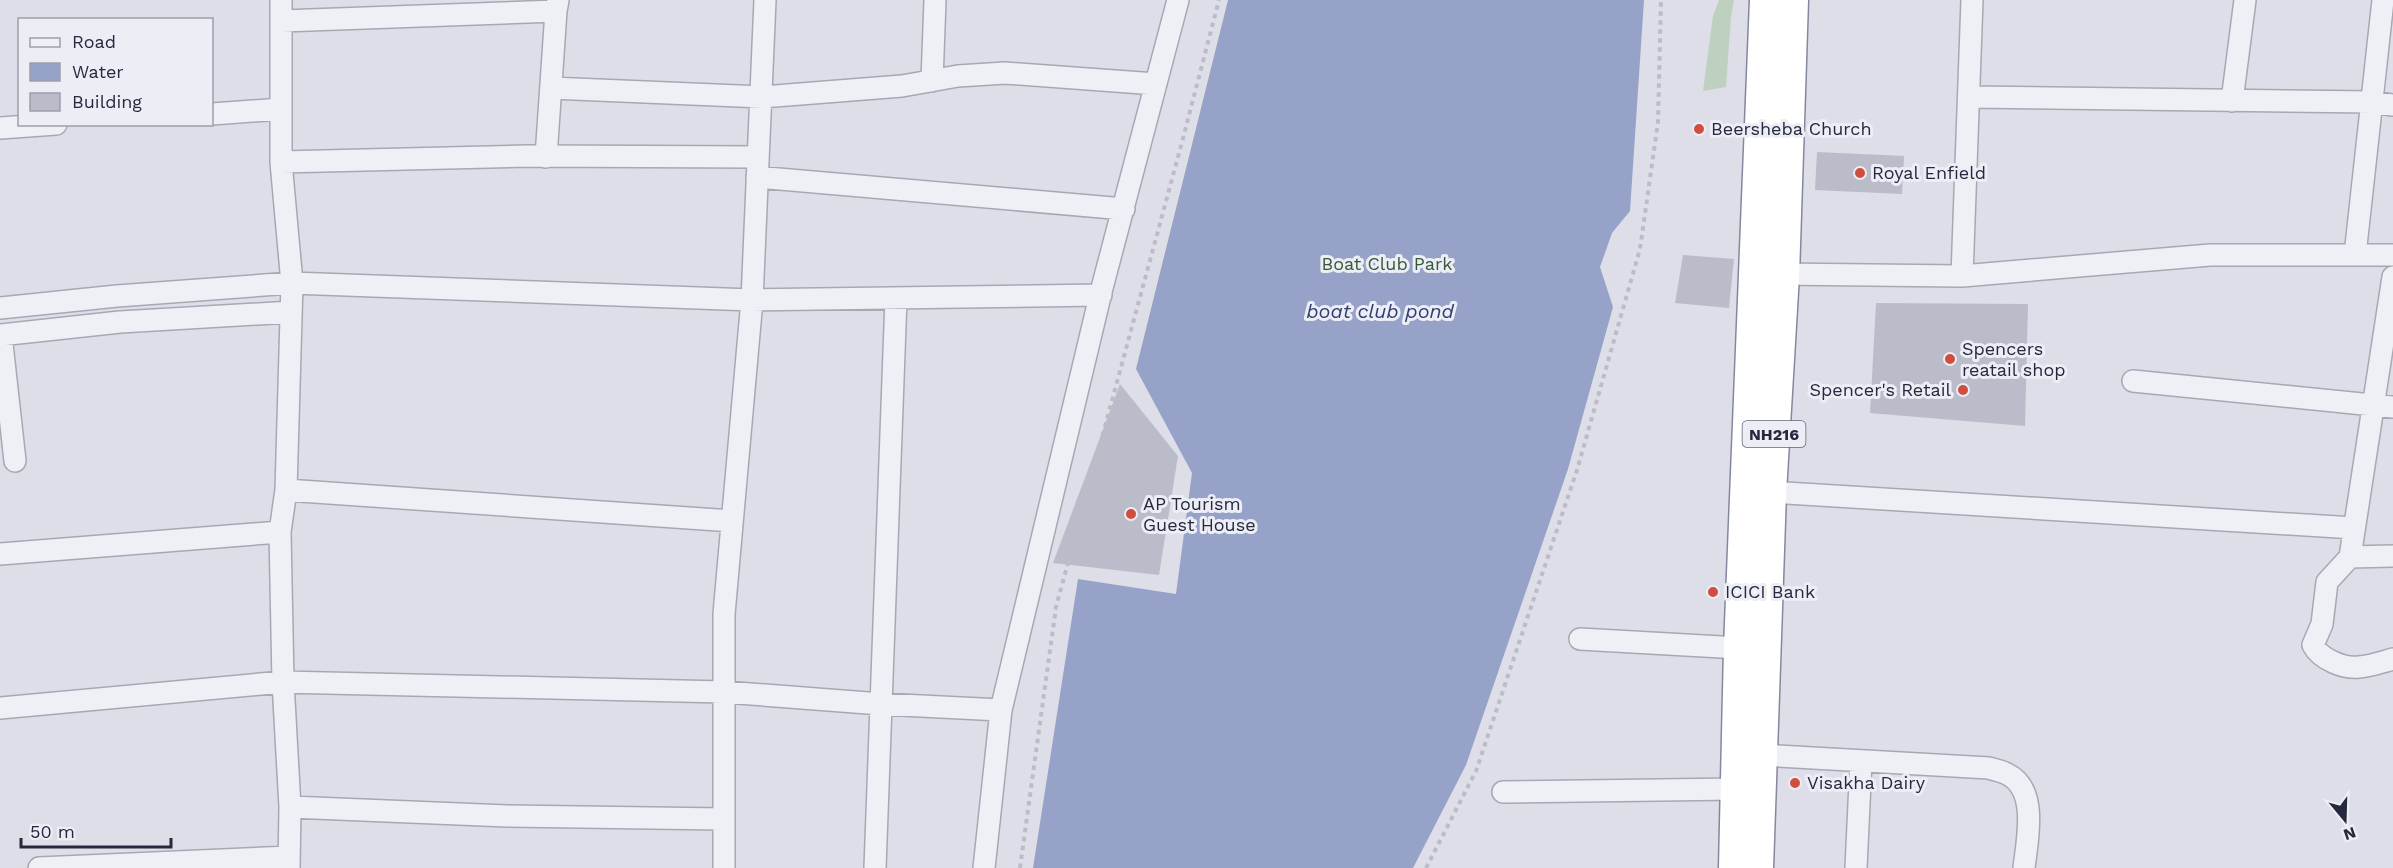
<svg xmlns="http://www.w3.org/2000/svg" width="2393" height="868" font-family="'Work Sans',sans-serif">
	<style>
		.green { fill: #bed1be }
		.water { fill: #97a2c8 }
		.building { fill: #babcca }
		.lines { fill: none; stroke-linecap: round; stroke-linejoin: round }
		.minor-casing { stroke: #a6a8b4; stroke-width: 24 }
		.highway-casing { stroke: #84889e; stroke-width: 33 }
		.path { stroke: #bbbcc5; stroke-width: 4; stroke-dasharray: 4.5 4.5; stroke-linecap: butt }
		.minor { stroke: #eff0f5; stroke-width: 21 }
		.highway { stroke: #fff; stroke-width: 30 }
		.poi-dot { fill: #cf4e3f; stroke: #ecedf5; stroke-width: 2 }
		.labels { text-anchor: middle; stroke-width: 6; stroke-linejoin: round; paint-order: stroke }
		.shield { fill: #ecedf5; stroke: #616474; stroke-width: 1.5 }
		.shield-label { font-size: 16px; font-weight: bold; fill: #26293d }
		.poi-label { font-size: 18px; fill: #26293d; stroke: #ecedf5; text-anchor: start }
		.park-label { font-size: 18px; fill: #335936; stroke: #ecedf5 }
		.water-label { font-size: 20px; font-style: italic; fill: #303d71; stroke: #ecedf5 }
	</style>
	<rect width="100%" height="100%" fill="#dddee7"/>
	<path class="green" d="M1719 0H1734L1731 17 1726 87 1703 91 1713 16Z"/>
	<path class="water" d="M1228 0H1644L1630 211 1612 233 1600 267 1613 307 1568 469 1466 765 1413 868H1033L1078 579 1176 594 1192 473 1136 369Z"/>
	<path class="building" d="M1817 152 1904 156 1902 194 1815 190Z
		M1683 255 1734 259 1729 308 1675 303Z
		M1876 303 2028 304 2025 426 1870 413Z
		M1120 384 1178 456 1159 575 1053 563Z"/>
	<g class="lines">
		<defs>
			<path id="minor" d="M281 0V162L292 283 286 490 280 532 283 682 290 807 289 868
				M282 21 556 11 558 0
				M932 81 935 0
				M551 88 762 97 902 86 958 76 1005 73 1156 84
				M1970 97 2372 102 2393 105
				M2232 101 2245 0
				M212 114 281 109
				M0 128 56 124
				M546 157 556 11
				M281 162 527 156 758 157
				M757 177 1124 209
				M2355 255 2383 0
				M1772 274 1962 276 2210 255H2393
				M1962 276 1972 0
				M2393 277 2350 557 2393 556
				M0 308 117 296 292 283 752 300 1101 295
				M0 335 120 322 291 312
				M1 335 15 461
				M2133 381 2393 407
				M286 490 732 521
				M1771 492 2354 528
				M0 554 280 532
				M2350 557 2327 582 2322 624 2313 645C2320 659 2344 669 2359 667 2371 666 2382 662 2393 659
				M1580 639 1739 648
				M0 708 283 682 724 692 881 704 1001 710
				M1762 755 1989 768C1995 770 2002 771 2007 774 2039 789 2027 841 2024 868
				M1503 792 1736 789
				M290 807 507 816 723 819
				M39 868 289 857
				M724 868V614L752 300 765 0
				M875 868 896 298
				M984 868 1001 710 1102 288 1178 0
				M1856 868 1861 761"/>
			<path id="highway" d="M1734 868 1739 648 1765 0
				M1758 868 1771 492 1784 275 1793 0"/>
		</defs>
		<use href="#minor" class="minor-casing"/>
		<use href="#highway" class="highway-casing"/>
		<path class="path" d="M1020 868 1056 607 1181 146 1219 0
			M1426 868 1476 771 1577 470 1640 249 1658 122 1661 0"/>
		<use href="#minor" class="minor"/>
		<use href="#highway" class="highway"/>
	</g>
	<g class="poi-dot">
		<circle cx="1699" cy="129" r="6"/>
		<circle cx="1860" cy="173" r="6"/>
		<circle cx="1950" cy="359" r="6"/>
		<circle cx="1963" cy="390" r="6"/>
		<circle cx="1131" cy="514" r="6"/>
		<circle cx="1713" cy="592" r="6"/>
		<circle cx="1795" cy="783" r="6"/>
	</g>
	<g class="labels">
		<rect class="shield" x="1742.5" y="421" width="63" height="26" rx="4.5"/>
		<g class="shield-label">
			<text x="1774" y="440">NH216</text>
		</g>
		<g class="poi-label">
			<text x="1711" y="135">Beersheba Church</text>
			<text x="1872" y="179">Royal Enfield</text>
			<text x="1962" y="355">Spencers<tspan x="1962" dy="21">reatail shop</tspan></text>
			<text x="1951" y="396" text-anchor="end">Spencer's Retail</text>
			<text x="1143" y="510">AP Tourism<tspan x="1143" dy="21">Guest House</tspan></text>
			<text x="1725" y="598">ICICI Bank</text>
			<text x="1807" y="789">Visakha Dairy</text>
		</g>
		<g class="park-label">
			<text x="1387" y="270">Boat Club Park</text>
		</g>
		<g class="water-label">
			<text x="1380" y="318">boat club pond</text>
		</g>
	</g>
	<rect x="18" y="18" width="195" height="108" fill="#ecedf5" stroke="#9d9fab" stroke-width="1.5"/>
	<rect x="30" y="38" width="30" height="9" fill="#eff0f5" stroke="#9d9fab" stroke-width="1.5"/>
	<text x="72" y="48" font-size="18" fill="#26293d">Road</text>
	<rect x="30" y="63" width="30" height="18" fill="#97a2c8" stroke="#9d9fab" stroke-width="1.5"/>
	<text x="72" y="78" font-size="18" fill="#26293d">Water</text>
	<rect x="30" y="93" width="30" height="18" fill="#babcca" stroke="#9d9fab" stroke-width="1.5"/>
	<text x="72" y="108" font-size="18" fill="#26293d">Building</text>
	<g transform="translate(2345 820) rotate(161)" stroke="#ecedf5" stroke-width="4.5" paint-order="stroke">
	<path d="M0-4.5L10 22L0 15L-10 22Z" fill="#26293d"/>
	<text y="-9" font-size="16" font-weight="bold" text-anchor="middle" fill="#26293d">N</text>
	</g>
	<path d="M21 838v9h150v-9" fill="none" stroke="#26293d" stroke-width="3"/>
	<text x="30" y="838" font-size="18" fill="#26293d" stroke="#ecedf5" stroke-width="4.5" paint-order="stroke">50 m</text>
</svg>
